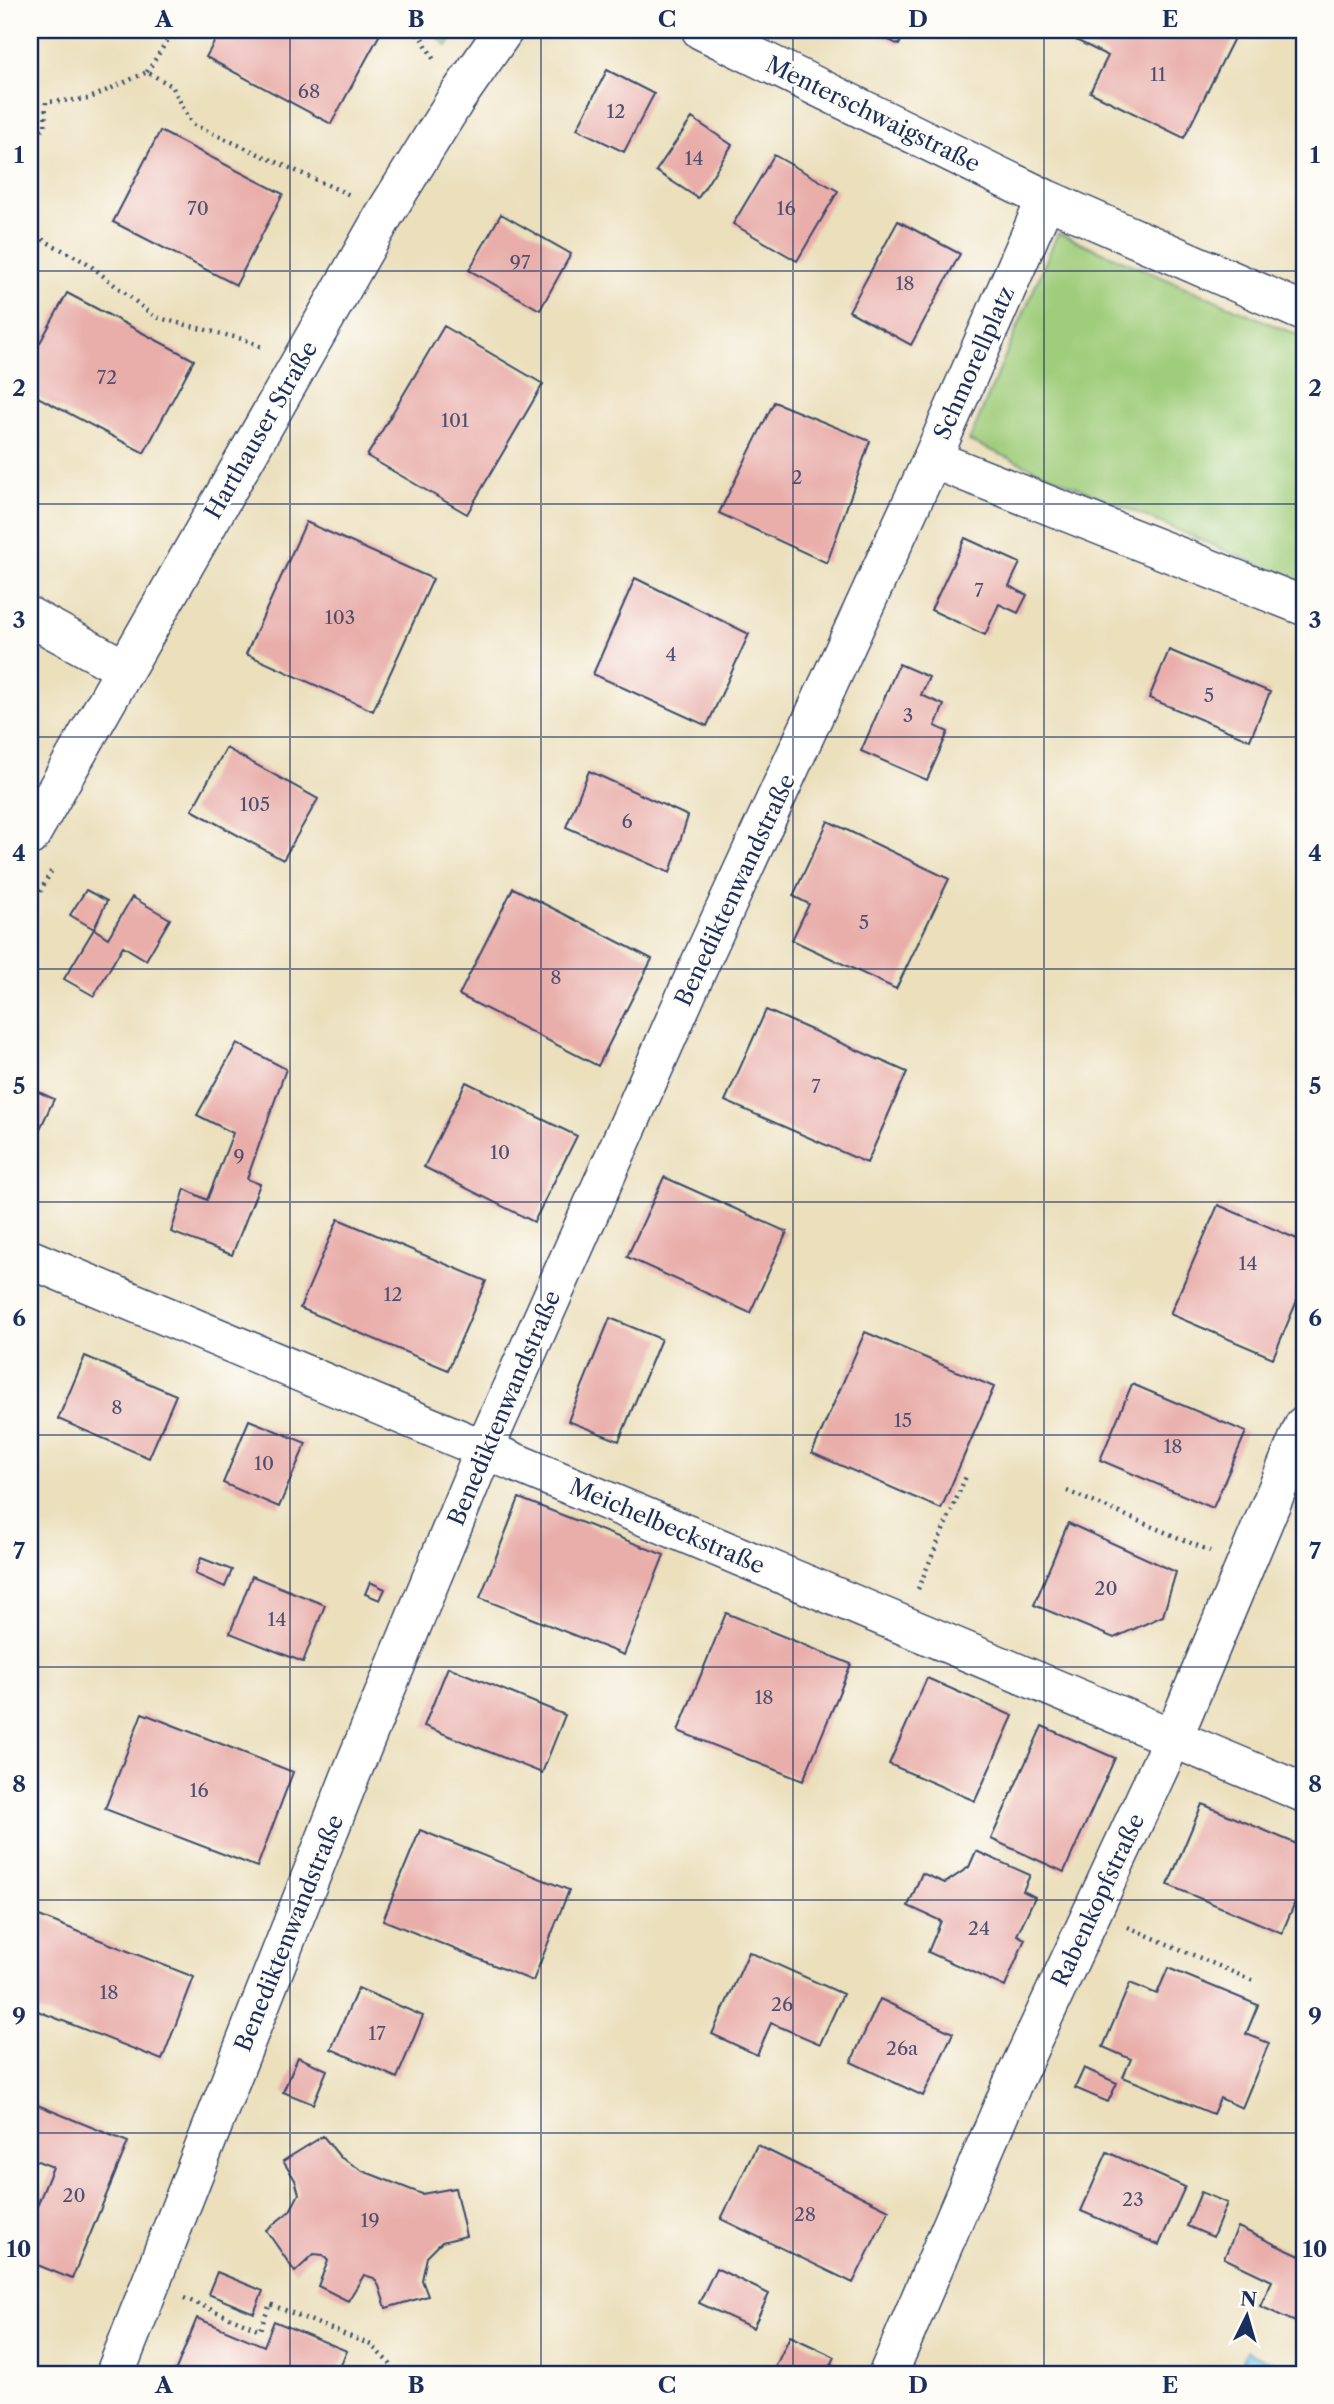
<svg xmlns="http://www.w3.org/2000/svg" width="1334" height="2404" font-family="'Libre Caslon Text',serif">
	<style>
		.green { fill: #a0cd7b; stroke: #5e7e6c; stroke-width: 2 }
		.water { fill: #6fc1eb; stroke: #4578a4; stroke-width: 2 }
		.building { fill: #e9aeaa }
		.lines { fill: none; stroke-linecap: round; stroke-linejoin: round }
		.street-casing { stroke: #3a496c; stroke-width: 41 }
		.path { stroke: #3a496c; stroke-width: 4.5; stroke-dasharray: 2 5; stroke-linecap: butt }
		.street { stroke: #fff; stroke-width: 38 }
		.grid { fill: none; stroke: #1b2f5e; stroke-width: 2; stroke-opacity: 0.55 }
		.labels { text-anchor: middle; stroke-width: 6; stroke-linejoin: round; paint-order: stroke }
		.number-label { font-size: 19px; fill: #4e4f71 }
		.street-label { font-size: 23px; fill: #1b2f5e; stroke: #fdfcf7 }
		.neatline { fill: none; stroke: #1b2f5e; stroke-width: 2.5 }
		.grid-label { font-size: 23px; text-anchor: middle; font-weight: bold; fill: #1b2f5e }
	</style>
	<rect width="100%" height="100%" fill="#fdfcf7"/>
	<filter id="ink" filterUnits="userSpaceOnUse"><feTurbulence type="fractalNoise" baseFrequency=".0143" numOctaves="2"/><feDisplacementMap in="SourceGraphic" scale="14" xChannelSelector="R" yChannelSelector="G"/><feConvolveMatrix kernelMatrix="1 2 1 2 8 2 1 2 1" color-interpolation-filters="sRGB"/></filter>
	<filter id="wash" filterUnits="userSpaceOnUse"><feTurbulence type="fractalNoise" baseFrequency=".00686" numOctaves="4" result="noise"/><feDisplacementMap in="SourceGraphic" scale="28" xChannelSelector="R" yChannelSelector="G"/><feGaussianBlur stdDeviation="1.57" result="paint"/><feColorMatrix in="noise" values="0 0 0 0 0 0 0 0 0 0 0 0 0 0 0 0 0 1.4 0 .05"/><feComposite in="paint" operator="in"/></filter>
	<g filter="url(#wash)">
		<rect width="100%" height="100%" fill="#ebdfbc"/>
		<path class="green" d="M432 30H457L447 46Z
			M1058 233 1304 338V584L969 441Z"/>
		<path class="water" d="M1247 2351 1299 2374H1241L1238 2373Z"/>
		<g id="blocks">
			<path class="building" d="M221 30H371L380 34 331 124 206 57Z
				M868 30H906L899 45Z
				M1056 30H1238L1184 138 1090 92 1108 56Z
				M607 70 654 94 624 152 577 129Z
				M692 118 732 145 698 198 656 171Z
				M160 131 283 194 236 285 113 222Z
				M774 155 838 191 797 261 733 224Z
				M501 214 571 254 540 310 469 270Z
				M898 221 960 254 911 345 849 311Z
				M67 293 194 360 144 453 38 397 30 412V361Z
				M444 326 543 384 467 514 367 456Z
				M774 402 870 441 827 563 719 513Z
				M306 522 433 579 373 711 246 654Z
				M965 538 1020 563 1009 586 1027 595 1018 613 999 604 985 635 931 610Z
				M635 578 749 634 707 726 593 674Z
				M1169 650 1270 692 1250 740 1149 698Z
				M899 664 929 677 921 695 944 705 935 726 948 732 927 780 861 751Z
				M226 748 318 799 283 860 192 810Z
				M589 771 688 816 670 873 566 827Z
				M828 821 949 879 896 989 792 940 809 904 793 896Z
				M513 888 652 959 598 1066 459 995Z
				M86 890 107 901 94 929 108 938 132 897 170 919 146 960 123 946 94 996 64 979 94 929 70 915Z
				M766 1010 907 1072 867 1163 725 1101Z
				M237 1043 286 1069 247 1179 260 1184 232 1255 171 1232 185 1189 207 1200 233 1133 197 1115Z
				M466 1082 577 1136 534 1222 424 1167Z
				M30 1088 54 1099 39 1131 30 1126Z
				M30 1135 36 1138 30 1152Z
				M664 1177 787 1232 750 1313 627 1257Z
				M1218 1205 1304 1242V1284L1273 1358 1170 1314Z
				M338 1219 486 1281 448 1370 300 1308Z
				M610 1318 661 1339 619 1441 568 1421Z
				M865 1332 994 1387 941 1509 812 1453Z
				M85 1356 176 1395 149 1458 58 1419Z
				M1132 1384 1246 1432 1213 1508 1100 1460Z
				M249 1420 306 1443 279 1507 223 1483Z
				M519 1498 664 1555 624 1655 480 1598Z
				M1068 1523 1176 1572 1163 1616 1114 1638 1034 1605Z
				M201 1558 232 1570 225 1587 195 1574Z
				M252 1576 325 1605 303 1662 230 1633Z
				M370 1582 385 1589 380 1600 365 1594Z
				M726 1613 851 1664 803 1781 678 1731Z
				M448 1667 565 1715 542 1773 424 1726Z
				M927 1678 1013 1716 975 1801 889 1764Z
				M142 1713 293 1772 257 1867 105 1809Z
				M1042 1726 1115 1758 1064 1872 991 1839Z
				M1202 1804 1304 1847V1881L1282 1933 1168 1885Z
				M420 1830 569 1890 533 1981 383 1920Z
				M976 1851 1030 1875 1023 1891 1035 1897 1017 1935 1025 1939 1005 1987 928 1952 941 1921 908 1906 922 1873 945 1883 969 1867Z
				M34 1914 194 1977 162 2060 30 2008V1925Z
				M749 1952 843 1994 820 2044 771 2023 757 2055 712 2034Z
				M1168 1968 1258 2005 1246 2034 1269 2043 1242 2108 1220 2098 1213 2114 1123 2077 1131 2059 1103 2047 1130 1983 1157 1994Z
				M358 1988 423 2016 397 2078 331 2049Z
				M880 1999 953 2033 923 2096 851 2062Z
				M298 2057 327 2070 313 2104 283 2092Z
				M1084 2068 1117 2083 1108 2102 1075 2088Z
				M30 2102 128 2142 72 2279 30 2262V2223L53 2167 30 2158Z
				M323 2136 340 2157 363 2171 422 2194 455 2188 466 2236 442 2242 427 2257 422 2280 428 2296 386 2308 379 2286 374 2278 364 2275 348 2301 318 2286 328 2261 323 2255 314 2254 295 2272 266 2230 290 2211 299 2194 295 2180 283 2161Z
				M757 2145 889 2210 853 2283 721 2219Z
				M1107 2152 1185 2187 1159 2245 1081 2211Z
				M1201 2192 1227 2203 1213 2237 1187 2226Z
				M1238 2227 1304 2258V2326L1260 2306 1272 2281 1224 2258Z
				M716 2268 769 2294 753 2328 699 2303Z
				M217 2272 263 2291 254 2313 208 2294Z
				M197 2318 264 2346 274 2321 347 2351 337 2374H174Z
				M790 2336 835 2357 827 2374H772Z"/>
		</g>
	</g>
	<g filter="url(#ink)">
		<use href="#blocks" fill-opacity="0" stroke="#3a496c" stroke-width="2"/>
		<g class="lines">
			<defs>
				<path id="street" d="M701 30 1046 199 1304 312
					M932 459 1304 606
					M30 617 125 669
					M30 836 384 215 456 99 504 30
					M30 1259 1304 1793
					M115 2374 350 1777 484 1450 703 957 932 459 1046 199
					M888 2374 1011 2087 1173 1738 1304 1425"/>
			</defs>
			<use href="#street" class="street-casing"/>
			<path class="path" d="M411 30 422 38 435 62
				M147 72 174 30
				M30 138 45 128 46 102 88 99 147 72 172 86 192 124 352 196
				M30 233 87 263 155 317 246 340 264 348
				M30 910 53 868
				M1067 1491 1210 1551
				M918 1589 967 1474
				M1128 1927 1256 1982
				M184 2298 260 2330 270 2304 371 2345 390 2364 396 2374"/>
			<use href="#street" class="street"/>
		</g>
	</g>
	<path class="grid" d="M290 30V2374M541 30V2374M793 30V2374M1044 30V2374M30 271H1304M30 504H1304M30 737H1304M30 969H1304M30 1202H1304M30 1435H1304M30 1667H1304M30 1900H1304M30 2133H1304"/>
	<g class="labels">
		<g class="number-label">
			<text x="1158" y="81">11</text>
			<text x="309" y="98">68</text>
			<text x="616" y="118">12</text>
			<text x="694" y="165">14</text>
			<text x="198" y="215">70</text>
			<text x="786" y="215">16</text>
			<text x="520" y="269">97</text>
			<text x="905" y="290">18</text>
			<text x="107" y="384">72</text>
			<text x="455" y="427">101</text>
			<text x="797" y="484">2</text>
			<text x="979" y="597">7</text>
			<text x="340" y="624">103</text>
			<text x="671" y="661">4</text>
			<text x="1209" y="702">5</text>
			<text x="908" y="722">3</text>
			<text x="255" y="811">105</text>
			<text x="627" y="828">6</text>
			<text x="864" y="929">5</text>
			<text x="556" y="984">8</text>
			<text x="816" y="1093">7</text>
			<text x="500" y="1159">10</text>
			<text x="239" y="1163">9</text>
			<text x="1248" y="1270">14</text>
			<text x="393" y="1301">12</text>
			<text x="117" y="1414">8</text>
			<text x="903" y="1427">15</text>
			<text x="1173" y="1453">18</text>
			<text x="264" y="1470">10</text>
			<text x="1106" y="1595">20</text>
			<text x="277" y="1626">14</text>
			<text x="764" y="1704">18</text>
			<text x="199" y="1797">16</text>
			<text x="979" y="1935">24</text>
			<text x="109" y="1999">18</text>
			<text x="782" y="2011">26</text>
			<text x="377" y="2040">17</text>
			<text x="902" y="2055">26a</text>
			<text x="74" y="2202">20</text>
			<text x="1133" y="2206">23</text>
			<text x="805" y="2221">28</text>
			<text x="370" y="2227">19</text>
		</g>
		<g class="street-label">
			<text transform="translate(873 114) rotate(26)" y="8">Menterschwaigstraße</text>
			<text transform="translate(974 363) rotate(-66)" y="8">Schmorellplatz</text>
			<text transform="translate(261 430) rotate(-60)" y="8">Harthauser Straße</text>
			<text transform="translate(735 890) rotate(-65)" y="8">Benediktenwandstraße</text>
			<text transform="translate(504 1408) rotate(-67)" y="8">Benediktenwandstraße</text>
			<text transform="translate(667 1526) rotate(23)" y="8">Meichelbeckstraße</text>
			<text transform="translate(1098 1900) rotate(-65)" y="8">Rabenkopfstraße</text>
			<text transform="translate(289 1933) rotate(-68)" y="8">Benediktenwandstraße</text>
		</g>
	</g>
	<rect width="1334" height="2404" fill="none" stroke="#fdfcf7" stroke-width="77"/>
	<g transform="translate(1247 2316) rotate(5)" stroke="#fdfcf7" stroke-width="5" paint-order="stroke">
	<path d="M0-5L12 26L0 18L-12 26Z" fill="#1b2f5e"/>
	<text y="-10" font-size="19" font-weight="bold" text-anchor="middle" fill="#1b2f5e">N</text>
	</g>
	<rect x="38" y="38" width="1258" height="2328" class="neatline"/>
	<g class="grid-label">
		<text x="164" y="27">A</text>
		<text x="416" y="27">B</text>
		<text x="667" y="27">C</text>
		<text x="918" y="27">D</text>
		<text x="1170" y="27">E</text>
		<text x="19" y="163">1</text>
		<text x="1315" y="163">1</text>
		<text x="19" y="396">2</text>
		<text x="1315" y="396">2</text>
		<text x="19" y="628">3</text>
		<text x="1315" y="628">3</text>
		<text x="19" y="861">4</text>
		<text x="1315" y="861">4</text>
		<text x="19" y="1094">5</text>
		<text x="1315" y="1094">5</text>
		<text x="19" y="1326">6</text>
		<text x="1315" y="1326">6</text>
		<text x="19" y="1559">7</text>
		<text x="1315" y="1559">7</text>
		<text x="19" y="1792">8</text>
		<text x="1315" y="1792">8</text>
		<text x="19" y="2024">9</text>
		<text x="1315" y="2024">9</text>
		<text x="19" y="2257">10</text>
		<text x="1315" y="2257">10</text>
		<text x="164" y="2393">A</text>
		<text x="416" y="2393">B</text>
		<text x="667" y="2393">C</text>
		<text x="918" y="2393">D</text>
		<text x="1170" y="2393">E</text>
	</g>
</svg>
